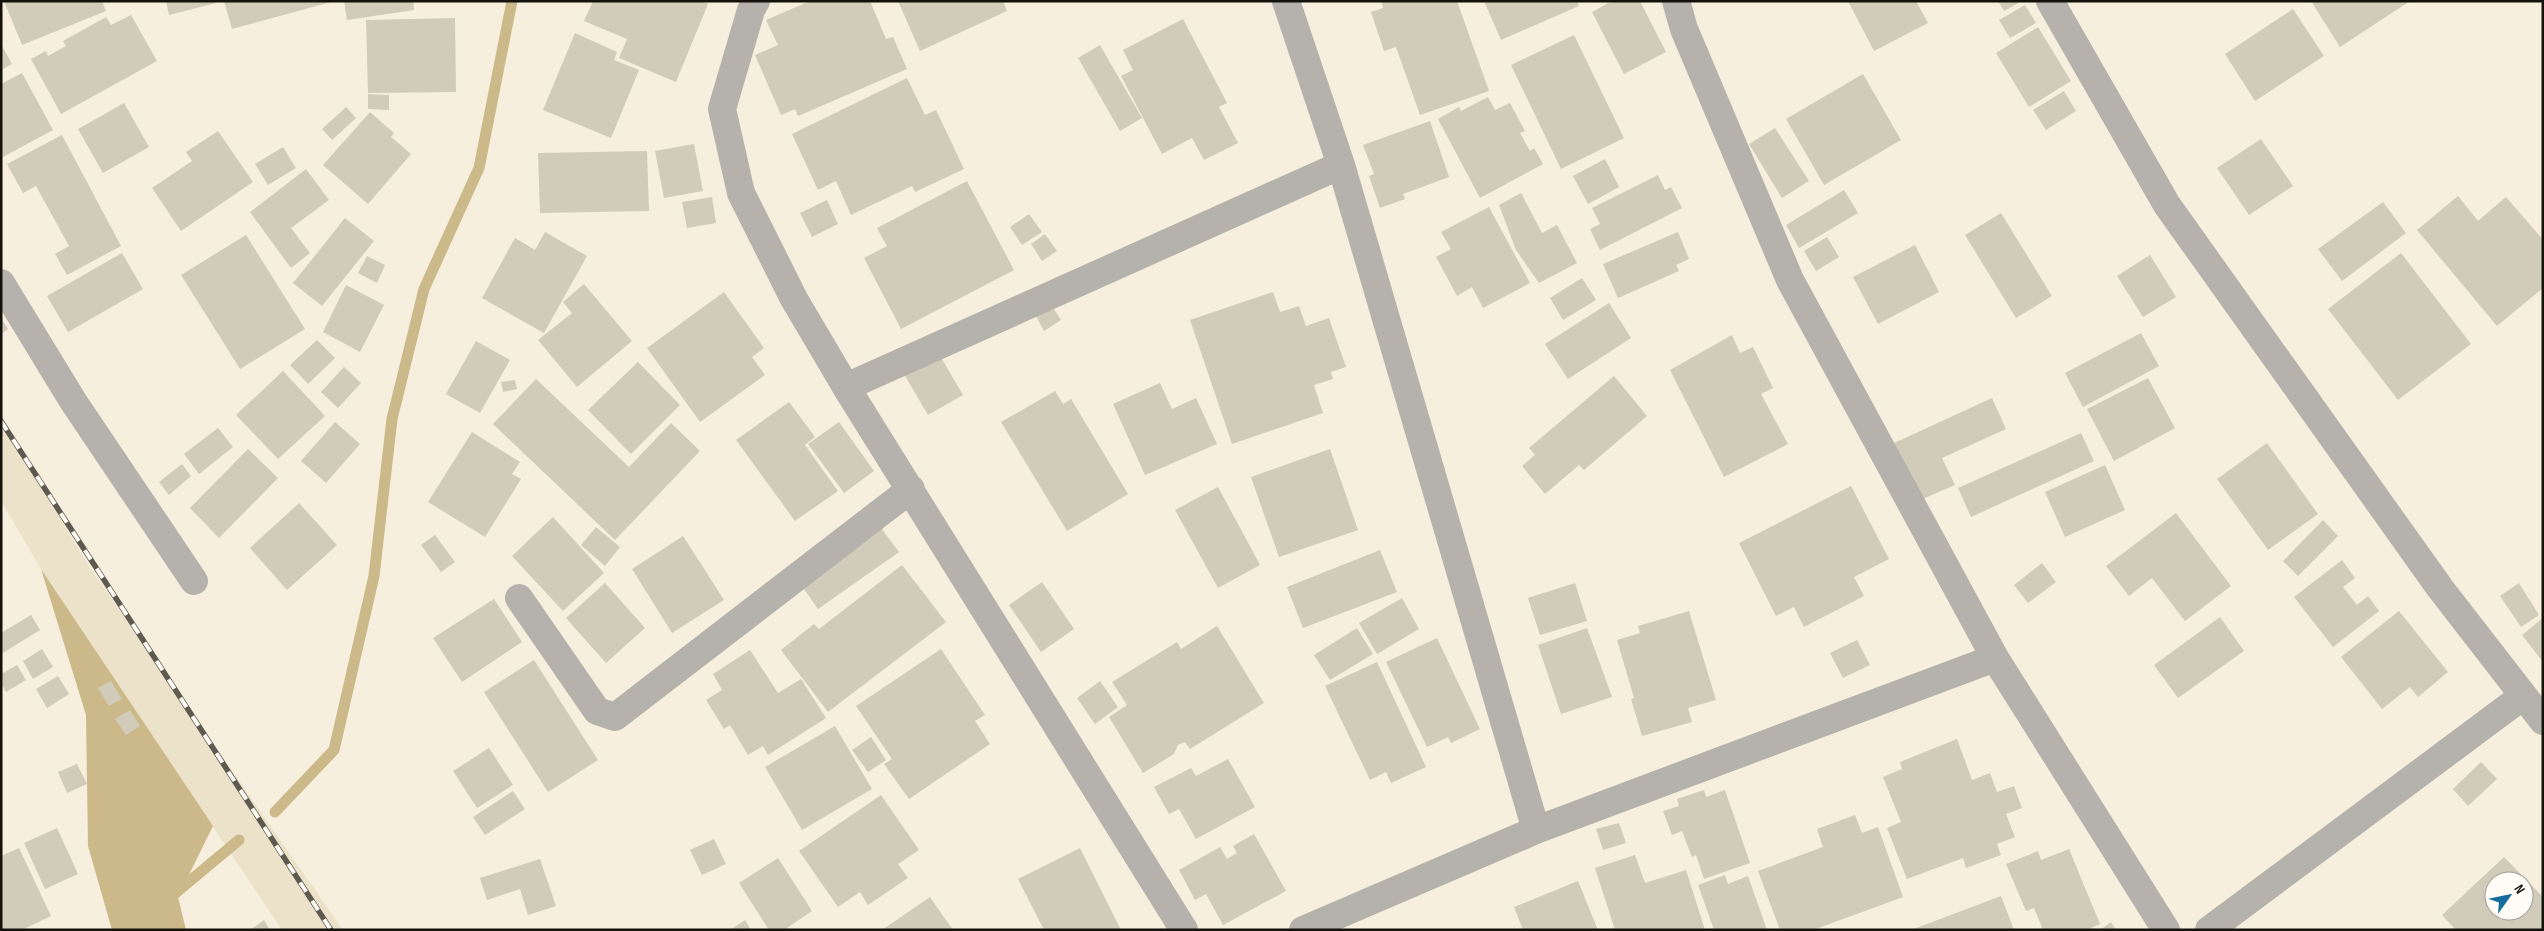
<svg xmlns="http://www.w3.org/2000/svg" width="2544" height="931" font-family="'Sofia Sans Condensed',sans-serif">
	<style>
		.built { fill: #ece2c9 }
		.water { fill: #ccb989 }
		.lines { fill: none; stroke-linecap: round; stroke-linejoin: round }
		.stream { stroke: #ccb989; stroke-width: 11 }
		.building { fill: #d1cbb9; fill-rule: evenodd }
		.minor { stroke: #b5b2ab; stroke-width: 28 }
		.rail-casing { stroke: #5e5a50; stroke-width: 5.5 }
		.rail { stroke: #fffcf5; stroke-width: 4; stroke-dasharray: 11; stroke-linecap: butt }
	</style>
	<rect width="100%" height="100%" fill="#f6efdd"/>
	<path class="built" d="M1 421 89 566 343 930H282L41 569 1 501Z"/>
	<path class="water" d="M41 569 213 826 178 897 186 930H112L88 846 86 715Z"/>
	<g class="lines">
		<path class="stream" d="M275 812 334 750 374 576 392 419 424 289 479 168 512 1
			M173 895 239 840"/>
	</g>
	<path class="building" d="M4 1H102L106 11 22 45Z
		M166 1H215L216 3 169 15Z
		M224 1H331V2L232 29Z
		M344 1H413L414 10 347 20Z
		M593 1H702L708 4 676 82 619 58 627 39 584 21Z
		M810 1H870L886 39 893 37 907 69 798 116 795 109 781 115 755 55 778 45 766 20Z
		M898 1H1003L1007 11 920 51Z
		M1381 1H1457L1489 91 1420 115 1396 47 1384 51 1371 12 1383 8Z
		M1484 1H1577L1579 6 1501 40Z
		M1612 1H1640L1666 52 1624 74 1592 12Z
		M1848 1H1916L1928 23 1874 51Z
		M1998 1H2022L2004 11Z
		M2311 1H2410L2340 47Z
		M2025 5 2036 23 2010 38 1999 20Z
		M2293 9 2324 56 2255 101 2225 54Z
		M131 15 157 61 61 114 31 59 46 51 48 56 66 46 63 41 106 17 111 25Z
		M455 18 456 92 368 93 366 20Z
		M1183 19 1227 103 1219 107 1238 143 1204 160 1192 138 1162 154 1121 76 1133 70 1123 50Z
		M2038 27 2071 81 2029 107 1996 53Z
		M575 33 617 52 614 60 639 70 611 138 543 110Z
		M1574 35 1624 138 1561 169 1511 65Z
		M1 44 12 64 1 70Z
		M1100 45 1142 118 1120 131 1078 58Z
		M22 73 53 130 1 158V84Z
		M1863 74 1901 140 1824 185 1786 119Z
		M907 78 925 115 936 110 964 169 915 192 912 186 851 215 836 181 818 190 792 134Z
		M2064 91 2076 111 2046 130 2033 110Z
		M368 94 389 95V110L368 109Z
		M1488 97 1495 110 1510 103 1525 131 1520 133 1530 151 1534 148 1543 164 1480 198 1438 119 1459 107 1461 111Z
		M124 103 149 147 103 173 78 129Z
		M346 107 356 118 332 140 322 129Z
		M370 112 394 133 391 137 411 154 368 204 323 165Z
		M1430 121 1449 177 1403 194 1405 199 1380 208 1369 176 1374 174 1363 145Z
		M1775 128 1809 181 1782 198 1749 144Z
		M218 131 253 182 181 231 152 188 192 161 186 152Z
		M62 135 121 246 67 275 55 254 69 246 36 186 23 193 7 164Z
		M2261 139 2293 186 2249 215 2217 168Z
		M694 144 703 191 664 198 655 151Z
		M283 147 296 168 268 185 255 164Z
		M647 151 649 211 540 213 538 153Z
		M1605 159 1619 187 1588 204 1573 176Z
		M306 169 329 200 291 228 310 253 291 268 250 212Z
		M1658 175 1665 190 1671 187 1682 208 1600 250 1590 229 1600 224 1592 208Z
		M967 181 1014 270 901 329 864 258 887 246 877 228Z
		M1844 190 1858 213 1799 248 1786 225Z
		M1521 193 1542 233 1557 225 1577 263 1539 283 1516 250 1499 205Z
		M2458 196 2478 221 2506 197 2543 240V288L2497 326 2417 230Z
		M712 197 716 223 687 228 682 202Z
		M827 200 838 224 812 237 800 213Z
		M2383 202 2406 233 2342 281 2318 249Z
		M1489 207 1530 283 1483 308 1472 287 1457 296 1436 257 1451 249 1441 232Z
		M2001 213 2052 296 2016 318 1965 235Z
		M1029 214 1042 232 1022 245 1010 227Z
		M345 218 374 241 322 306 293 283Z
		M545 232 587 256 544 333 482 298 515 238 535 250Z
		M1678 232 1689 259 1676 265 1679 271 1618 298 1603 264Z
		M1045 234 1057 251 1042 261 1031 244Z
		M246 235 305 329 240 369 181 275Z
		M1827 237 1839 257 1816 271 1804 251Z
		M1915 245 1939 292 1878 324 1853 277Z
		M122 253 143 289 68 332 47 296Z
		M2401 253 2471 344 2398 400 2328 309Z
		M2150 255 2176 297 2143 317 2117 276Z
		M367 256 385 265 377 283 358 273Z
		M1582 278 1596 300 1563 320 1550 298Z
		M584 284 632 341 577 387 538 340 572 313 563 302Z
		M346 285 384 305 360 352 323 332Z
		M724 292 764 348 752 357 765 375 700 422 647 348Z
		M1273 292 1280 312 1299 306 1306 326 1329 318 1346 367 1331 372 1333 379 1314 385 1323 413 1232 444 1190 320Z
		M1609 303 1631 338 1568 379 1545 344Z
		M1052 306 1061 320 1044 331 1036 316Z
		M1 318 8 329 1 334Z
		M2141 333 2159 366 2083 407 2065 373Z
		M1732 335 1740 353 1753 347 1773 388 1761 394 1788 444 1724 477 1670 370Z
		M317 340 335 358 308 384 290 365Z
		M476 341 510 360 480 413 446 394Z
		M939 354 963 395 928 415 904 374Z
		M638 362 680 405 631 454 588 410Z
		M344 367 361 383 338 408 321 392Z
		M283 371 325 416 278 459 236 415Z
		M1614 376 1647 416 1584 470 1579 465 1545 494 1522 466 1535 455 1529 448Z
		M2148 378 2175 428 2114 461 2087 409Z
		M536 379 629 467 671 423 700 451 615 540 493 424Z
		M515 380 517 389 503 392 501 382Z
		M1160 383 1172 409 1196 398 1217 444 1145 475 1113 404Z
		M1055 391 1063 404 1071 399 1128 494 1067 531 1001 422Z
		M1992 398 2006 429 1942 458 1955 485 1918 501 1892 444Z
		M789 402 815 437 805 445 838 491 795 521 736 440Z
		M335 422 360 444 326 483 301 461Z
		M839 422 874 471 844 493 808 444Z
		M218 428 233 447 199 474 184 454Z
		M472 432 520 462 512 474 521 479 485 537 428 502Z
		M2081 433 2094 461 1971 517 1958 488Z
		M2267 443 2318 514 2268 550 2217 479Z
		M248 449 278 478 219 538 190 508Z
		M1330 449 1358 530 1279 557 1251 477Z
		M182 464 191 476 169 495 159 482Z
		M2105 465 2125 510 2065 537 2045 492Z
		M1851 486 1889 559 1854 577 1864 596 1804 627 1794 607 1776 616 1739 543Z
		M1218 487 1260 565 1218 588 1175 510Z
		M299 503 337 545 287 590 250 548Z
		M2176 513 2231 586 2185 621 2152 578 2129 596 2106 566Z
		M553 517 604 573 563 611 512 556Z
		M2323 520 2338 536 2298 576 2283 561Z
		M596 527 620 547 605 566 581 545Z
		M881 528 899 552 818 609 801 585Z
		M435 535 455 562 441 572 421 545Z
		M683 536 724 600 672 633 632 569Z
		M1380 550 1397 592 1303 628 1287 587Z
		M2342 560 2355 578 2343 587 2357 605 2368 596 2379 611 2333 647 2294 597Z
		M2042 563 2056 582 2028 603 2014 585Z
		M902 565 946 622 828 712 781 650 814 624 819 629Z
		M1042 582 1074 629 1041 652 1009 605Z
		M605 583 645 628 606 663 566 618Z
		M1575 583 1587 621 1540 635 1528 598Z
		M2519 583 2539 615 2521 627 2500 596Z
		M1402 598 1419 629 1377 654 1359 623Z
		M494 599 522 642 462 682 433 638Z
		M1689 611 1716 700 1688 708 1692 722 1642 736 1631 699 1634 698 1617 640 1640 633 1638 626Z
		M2399 611 2448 672 2418 697 2410 687 2382 709 2341 657Z
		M31 615 40 630 1 654V633Z
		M2220 617 2244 651 2178 698 2154 665Z
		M2543 618V662L2522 635Z
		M1217 626 1264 703 1190 749 1185 742 1178 745 1174 754 1143 773 1109 717 1127 705 1112 682 1177 642 1181 649Z
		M1357 628 1373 654 1330 680 1314 655Z
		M1587 628 1612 697 1561 714 1538 645Z
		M1437 638 1480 729 1451 743 1448 737 1427 747 1386 662Z
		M1857 640 1870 665 1843 678 1830 653Z
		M42 649 53 667 33 679 23 661Z
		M941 649 985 715 975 721 990 744 909 799 884 764 892 759 856 706Z
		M750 650 778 693 801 679 826 718 768 755 763 746 748 755 730 725 724 729 706 700 722 690 713 674Z
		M534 660 598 760 548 792 484 692Z
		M1377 662 1426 767 1391 783 1386 772 1370 780 1325 686Z
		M17 665 26 680 6 692 1 683V674Z
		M58 676 69 694 47 708 36 689Z
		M111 681 122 699 109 706 98 688Z
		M1100 681 1118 707 1095 724 1077 698Z
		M130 710 140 726 126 735 115 719Z
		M835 726 872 789 802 830 765 767Z
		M871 737 886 760 868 772 852 750Z
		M1957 739 1972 780 1990 773 1997 792 2014 786 2022 808 2006 814 2015 837 1997 844 2001 855 1966 868 1963 858 1907 879 1887 828 1901 822 1883 777 1902 769 1900 762Z
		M489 748 513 785 477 808 453 771Z
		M1228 759 1255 807 1196 839 1179 809 1169 814 1154 787 1191 768 1196 776Z
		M2481 762 2497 779 2468 806 2453 789Z
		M77 764 87 784 67 793 58 772Z
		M1704 790 1706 797 1725 790 1750 863 1704 879 1696 855 1692 857 1682 831 1672 835 1663 811 1679 806 1677 799Z
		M513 791 525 809 485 835 473 817Z
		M881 795 919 850 898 864 908 878 868 905 860 892 838 907 799 851Z
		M1855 815 1862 833 1878 827 1903 897 1813 930H1780L1758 871 1823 847 1817 829Z
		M1619 823 1626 843 1603 850 1596 829Z
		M57 828 78 874 45 889 24 843Z
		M1254 834 1286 891 1223 925 1206 894 1195 900 1179 870 1220 847 1227 859 1237 853 1233 846Z
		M714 839 726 864 702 875 690 850Z
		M19 848 51 916 22 930H1V856Z
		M1080 848 1121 930H1044L1018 879Z
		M2069 849 2100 924 2086 930H2043L2034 908 2026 911 2006 864 2038 851 2041 860Z
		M1635 855 1645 883 1686 870 1705 930H1615L1595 868Z
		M2504 857 2543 897V930H2456L2442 915ZM2494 881H2524V911H2494Z
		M778 858 812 911 784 930H769L739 883Z
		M540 859 556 906 528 915 520 889 487 900 480 878Z
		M1725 875 1728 884 1748 876 1767 930H1714L1698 885Z
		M1578 881 1598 930H1523L1514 907Z
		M2001 896 2014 930H1911Z
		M930 897 953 930H882Z
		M264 920 270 930H250Z
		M745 920 751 930H730Z
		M2111 922 2116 930H2100Z"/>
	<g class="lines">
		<path class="minor" d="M756 1 751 10 722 109 741 193 794 299 846 387 1184 930
			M1286 1 1341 165 1536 830
			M1676 1 1684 29 1790 280 1995 658 2166 930
			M2050 1 2167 205 2440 588 2543 721
			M1 283 73 401 194 581
			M846 387 1341 165
			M519 598 597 711 615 717 911 489
			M1303 930 1536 830 1995 658
			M2209 930 2523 696"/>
		<defs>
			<path id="rail" d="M1 421 331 930"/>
		</defs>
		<use href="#rail" class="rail-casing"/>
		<use href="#rail" class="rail"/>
	</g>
	<rect width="2544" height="931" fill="none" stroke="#15120c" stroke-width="5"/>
	<g transform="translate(2509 896) rotate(57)"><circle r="24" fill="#fffcf5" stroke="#a19e98"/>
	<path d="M0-4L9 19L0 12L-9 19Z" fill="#156d9d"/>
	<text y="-8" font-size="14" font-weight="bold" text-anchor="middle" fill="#15120c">N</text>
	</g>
</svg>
